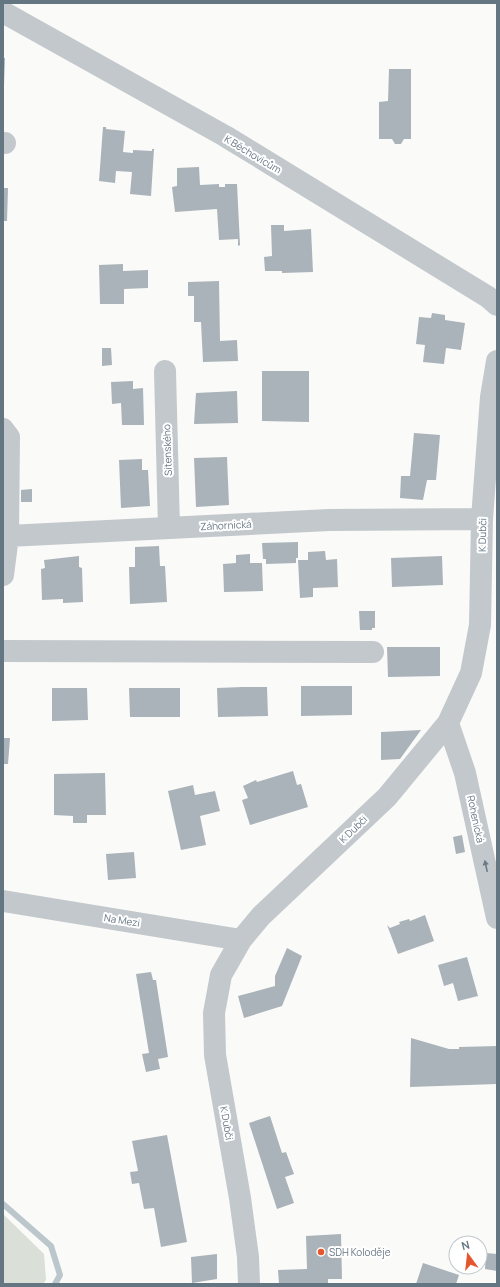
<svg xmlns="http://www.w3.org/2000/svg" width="500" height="1287" font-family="Manrope,sans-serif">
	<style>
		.green { fill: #dadfd7 }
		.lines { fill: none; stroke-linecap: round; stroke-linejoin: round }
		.stream { stroke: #bbc7cb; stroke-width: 6 }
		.building { fill: #aab3b9 }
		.minor { stroke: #c3c8cc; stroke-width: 22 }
		.oneway { fill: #6a7a87 }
		.poi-dot { fill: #e4572e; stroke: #fff; stroke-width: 1.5 }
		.labels { text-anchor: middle; stroke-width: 4; stroke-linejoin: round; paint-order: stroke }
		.street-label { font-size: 10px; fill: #657683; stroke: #fff }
		.poi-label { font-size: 10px; fill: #657683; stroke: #fff; text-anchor: start }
	</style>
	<rect width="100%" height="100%" fill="#fafaf8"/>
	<path class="green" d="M3 1214 44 1254 46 1280 43 1284H3Z"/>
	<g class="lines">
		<path class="stream" d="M3 1204 51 1246 60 1275 55 1284"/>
	</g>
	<path class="building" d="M3 58H5L4 85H3Z
		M389 69H411V139H404L401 144H395L392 139H379V102L388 101Z
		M103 127H106V129L125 131 123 152 133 153V150L152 151V149H154L151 196 130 194 132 172 116 171 115 183 99 181Z
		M199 167 200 185 219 184V187H225V184H237L240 245 238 246V239L219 240 217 209 175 212 172 187 177 186V168Z
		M3 188H8L7 221H3Z
		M271 225H284V231L311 229 313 272 282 273V271H265L264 257 272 256Z
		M123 264V271L148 270V288L124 289V304H100L99 265Z
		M219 281 220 341 237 340 238 361 203 362 201 322H194V296H188V282Z
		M432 313 445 315V320L465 323 461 350 446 348 444 364 423 362 425 345 416 344 419 317 431 318Z
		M102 348H111L112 365 102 366Z
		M262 371H309V422L262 421Z
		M133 381V389L143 388 144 425H122L121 403 112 404 111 382Z
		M237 391 238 423 194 424 196 393Z
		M414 433 440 435 436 480H427L423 500 400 498 401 476H410Z
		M227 457 229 505 196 507 194 458Z
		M142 459V470H148L150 506 121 508 119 460Z
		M32 489V502H21V490Z
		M298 542V558H296V563L266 564V559H263L262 543Z
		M159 546 160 566H165L167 602 130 604 129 567H135V547Z
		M325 551 326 560 337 559 338 587 313 588V597L300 598 298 560H308V552Z
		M250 554V563H262L263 591 224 592 223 564 236 563V555Z
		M79 556V567L82 568 83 602 63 603V599L42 600 41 569 45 568 44 560Z
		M442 556 443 585 392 587 391 558Z
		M359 611H375V628H372V630H360Z
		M387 647H440V676L388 677Z
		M301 686H352V715L301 716Z
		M242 687H267L268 716 218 717 217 688Z
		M52 688H87L88 720 52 721Z
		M129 688H180V717H130Z
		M421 730 400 759 381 760V732Z
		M3 738H10L8 764H3Z
		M293 771 297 785 301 784 308 807 250 825 242 800 248 798 243 786 256 780 257 782Z
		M105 773 106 815H87V823H73V816L54 815V774Z
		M193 785 195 795 215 791 220 811 200 816 206 845 181 850 168 791Z
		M462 835 465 852 456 854 453 837Z
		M134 852 136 878 108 880 106 854Z
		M425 915 434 941 398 954 387 925 390 928 400 924 399 922 409 919 410 921Z
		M287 948 302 956 282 1006 244 1018 238 996 275 986V976Z
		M467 957 478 996 458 1001 453 983 444 986 438 965Z
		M151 972 153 980H156L168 1057 158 1059 160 1069 146 1072 142 1054 149 1053 136 974Z
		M411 1038 449 1049H459V1047L497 1046V1084L410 1087Z
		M270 1116 282 1153 286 1152 294 1174 285 1177 294 1203 277 1209 249 1123Z
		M167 1135 187 1242 161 1247 154 1208 144 1209 139 1183 132 1184 130 1172 138 1171 132 1141Z
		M341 1234 342 1279H328V1284H279L278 1270 307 1269 306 1236Z
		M486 1253 497 1254V1271L485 1269Z
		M217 1254V1279L192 1283 191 1257Z
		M423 1263 459 1275 456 1284H416Z"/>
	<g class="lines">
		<path class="minor" d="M3 12 225 136 488 297 497 305
			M3 143H5
			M165 371 169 528
			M3 429 9 437 8 536H3
			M3 575 8 536 329 520 482 519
			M3 651 373 652
			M448 723 465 773 497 918
			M3 901 241 940
			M249 1284 248 1257 240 1198 215 1055 214 1013 221 975 241 940 261 916 387 797 448 723 471 673 480 625 482 519 491 397 497 361"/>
	</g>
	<defs><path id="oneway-solid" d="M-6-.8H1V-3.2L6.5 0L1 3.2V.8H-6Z"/></defs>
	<use class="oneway" href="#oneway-solid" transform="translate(486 866) rotate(-102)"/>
	<circle class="poi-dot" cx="321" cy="1252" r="4"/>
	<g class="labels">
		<g class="street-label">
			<text transform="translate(253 154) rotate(31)" y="4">K Běchovicům</text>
			<text transform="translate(167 450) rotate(-92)" y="4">Sitenského</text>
			<text transform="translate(226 525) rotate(-3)" y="4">Záhornická</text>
			<text transform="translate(482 535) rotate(-89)" y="4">K Dubči</text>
			<text transform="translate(476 819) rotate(78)" y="4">Rohenická</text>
			<text transform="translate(353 829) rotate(-44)" y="4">K Dubči</text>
			<text transform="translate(122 920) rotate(9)" y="4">Na Mezi</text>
			<text transform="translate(227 1123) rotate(80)" y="4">K Dubči</text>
		</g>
		<g class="poi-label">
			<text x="329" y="1256">SDH Koloděje</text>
		</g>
	</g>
	<rect width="500" height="1287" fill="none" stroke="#657683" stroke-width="8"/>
	<g transform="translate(468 1255) rotate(345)"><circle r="19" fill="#ffffff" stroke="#c1c8cd"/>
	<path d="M0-3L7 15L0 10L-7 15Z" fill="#e4572e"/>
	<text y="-6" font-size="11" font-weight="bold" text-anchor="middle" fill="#657683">N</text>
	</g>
</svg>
